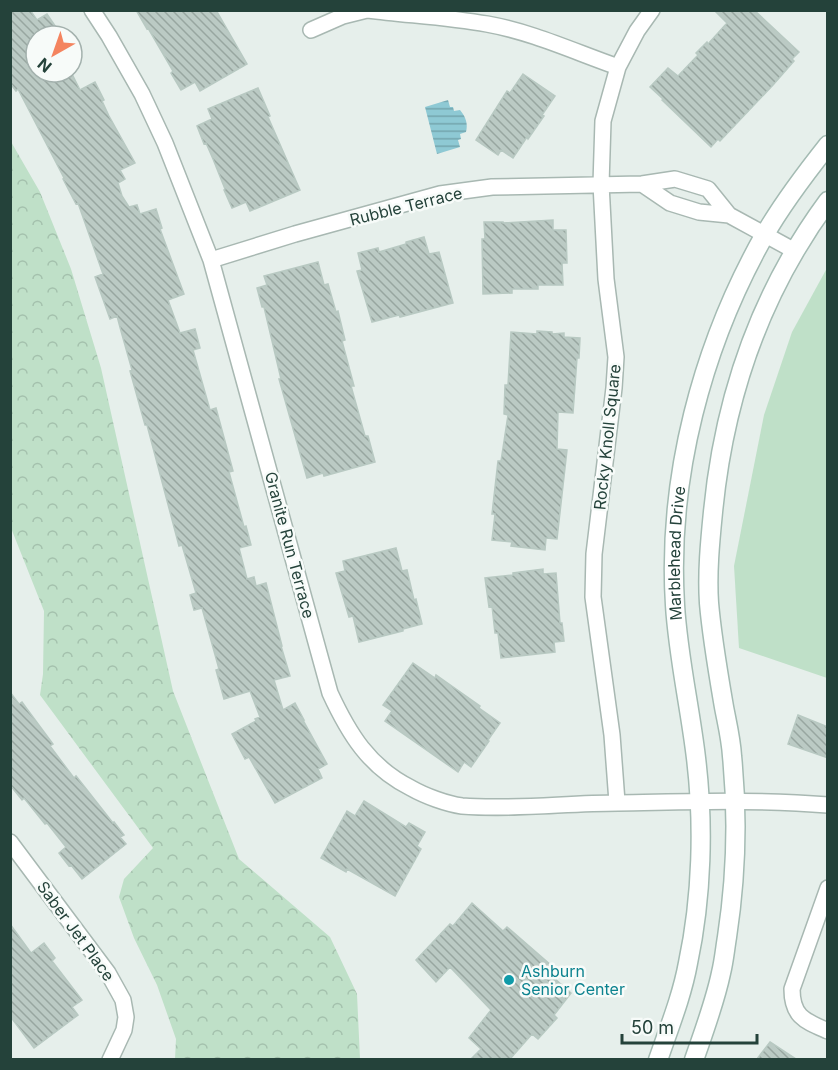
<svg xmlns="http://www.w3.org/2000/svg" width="838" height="1070" font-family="Inter,sans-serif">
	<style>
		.forest { fill: url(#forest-crowns) }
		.green { fill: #bfe0c8 }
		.water { fill: url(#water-rules) }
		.building { fill: url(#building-back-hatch); stroke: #b8c9c2; stroke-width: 1.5 }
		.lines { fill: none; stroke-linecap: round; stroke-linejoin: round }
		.street-casing { stroke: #a8b8b2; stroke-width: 18 }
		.secondary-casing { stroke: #a4bbb3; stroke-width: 21 }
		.street { stroke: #fff; stroke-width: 15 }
		.secondary { stroke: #fff; stroke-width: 18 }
		.culture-dot { fill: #0f9aa8; stroke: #f7fbf9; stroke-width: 2 }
		.labels { text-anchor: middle; stroke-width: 5; stroke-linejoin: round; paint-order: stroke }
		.street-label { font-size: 16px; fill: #24423a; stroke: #f7fbf9 }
		.culture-label { font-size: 16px; fill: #0d838f; stroke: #f7fbf9; text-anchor: start }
	</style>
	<defs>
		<pattern id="forest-crowns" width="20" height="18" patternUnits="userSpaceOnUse" patternTransform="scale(1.5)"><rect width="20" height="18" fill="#bfe0c8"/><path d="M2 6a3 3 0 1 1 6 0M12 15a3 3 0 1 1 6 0" fill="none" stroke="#a4c1ad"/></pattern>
		<pattern id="water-rules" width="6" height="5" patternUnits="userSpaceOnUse" patternTransform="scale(1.5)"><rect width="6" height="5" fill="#8ec9d4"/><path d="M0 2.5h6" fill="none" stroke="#74a5ad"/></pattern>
		<pattern id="building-back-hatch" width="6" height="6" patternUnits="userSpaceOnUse" patternTransform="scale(1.5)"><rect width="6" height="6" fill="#bbcac4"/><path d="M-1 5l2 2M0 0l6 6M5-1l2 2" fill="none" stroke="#98a6a0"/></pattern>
	</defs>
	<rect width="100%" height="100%" fill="#e6efeb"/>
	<path class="forest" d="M10 140 40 192 71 269 101 368 173 691 239 859 330 937 357 994 360 1059H175L176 1039 157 985 134 938 119 897 124 879 153 848 40 695 43 674 44 611 11 528Z"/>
	<path class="green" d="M827 268V678L739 648 734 566 764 415 792 332Z"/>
	<path class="water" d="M448 100 450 107H453L454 111 460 110C466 117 468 124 466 132L460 134 461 139 458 140 460 147 437 154 425 107Z"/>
	<path class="building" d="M10 10H30L37 20 47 14 62 36H36V72H71L80 90 95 82 104 100 102 101 109 116 135 163 120 170 125 179 118 183 122 196 129 207 137 205 140 214 156 209 162 228 160 229 184 294 168 300 180 333 195 329 200 348 193 350 210 410 216 408 233 471 229 472 244 527 246 526 251 545 239 548 247 579 254 577 256 586 266 583 282 646H281L290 676 274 680 283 710 295 703 304 720H303L327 764 318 769 322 778 275 803 249 757 245 759 232 734 256 721 255 719 260 717 250 691 224 699 216 670 219 669 202 608 194 610 190 595 196 593 182 545 179 546 147 425H145L130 371 132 370 121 331 117 316 110 319 95 277 103 274 78 203 76 204 63 179 64 178 18 89 16 91 10 83Z
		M136 10H216L247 64 200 91 195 82 181 90 171 73 173 71 148 28 147 29Z
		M714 10H754L799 52 792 59 794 61 773 85 720 141 718 139 711 147 662 100 663 99 650 87 668 68 678 76 698 55 696 53 707 42 708 44 727 23Z
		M523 74 555 96 542 115 544 116 528 139 527 137 513 158 501 150 498 155 476 140 507 91 510 93Z
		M258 88 270 116 268 117 300 190 250 211 246 202 232 208 224 190 225 189 213 159 206 143 204 144 197 126 212 119 208 109Z
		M553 220V230H566L567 263H562L563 285H538V289H512V293L483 294 482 239H485L484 222H503V223Z
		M424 237 429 254 439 252 453 303 400 317 399 315 372 322 357 271 362 270 358 253 378 248 379 252 406 244V242Z
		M318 262 324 285 328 284 336 312 338 311 345 340 342 341 354 386H351L365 436H368L375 462 324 476 323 473 307 478 279 379H281L264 307H262L257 288 267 285 264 276Z
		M537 331 552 332V334L564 333V337L580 338 579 358H577L573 413 558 412 557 449 567 450 557 539 546 538 545 550 511 546 512 542 492 540 495 514H492L498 461H501L508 415 504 414 505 385H508L511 332 537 334Z
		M396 548 402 571 407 570 414 600 416 599 422 624 403 629V631L359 642 353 616 349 617 336 573 345 571 343 561Z
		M543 569V574L556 573 560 623H562L564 641 554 642 555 652 501 658 498 633H495L492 606 489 607 485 578 513 575V573Z
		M413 663 435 678 436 675 480 706 479 708 500 723 488 740 489 741 471 767 464 762 458 772 385 721 392 711 383 705Z
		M10 692 19 704 22 702 27 709 53 744 50 746 74 778 76 776 113 823 114 822 124 835 120 837 126 844 82 879 71 865 69 866 59 853 66 847 47 823 45 824 24 798 22 800 10 785Z
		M798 715 828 727V758L788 744Z
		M364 801 406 827 409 823 425 832 417 846 421 849 395 896 347 869 346 872 321 858 347 811 355 816Z
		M472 903 503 931 507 927 559 972 554 978 571 993 554 1015 557 1018 538 1039 532 1034 510 1059H471L481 1049 469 1038 491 1010 450 967 436 982 416 960 450 924 453 926Z
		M10 924 31 953 44 943 55 958 52 961 82 1000 72 1007 78 1015 34 1048 10 1016Z
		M770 1042 796 1059H757Z"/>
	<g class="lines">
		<defs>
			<path id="street" d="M92 10 109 36 142 94 165 143 211 260 330 693C349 734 369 767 411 788 425 796 447 804 462 806 514 810 566 803 618 803 687 802 758 799 828 805
				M368 10C407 15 448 17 487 24 532 32 575 52 618 67
				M311 30 343 16 367 10
				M642 184 670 203 699 212 729 215
				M211 260 295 234 440 194 492 187 642 184 675 179 708 189 729 215 795 251
				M617 802 612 735 593 597 594 554 614 388 616 357 606 279 601 184 603 121 618 67 637 31 652 10
				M10 842 108 973 123 1000 126 1017 124 1030 110 1060
				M828 888 792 989C792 1017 805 1021 828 1031"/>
			<g id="secondary">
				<path id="s1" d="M658 1060C669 1028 682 996 688 963 702 897 704 824 696 758 690 707 678 656 675 605 667 478 702 346 764 236 782 204 805 174 828 145"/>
				<path d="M694 1060C704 1031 715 1002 721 973 724 961 725 949 727 937 736 878 738 816 732 756 731 739 727 723 724 707 718 672 712 638 709 603 707 573 710 542 713 512 724 399 760 293 828 201"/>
			</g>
		</defs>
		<use href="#street" class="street-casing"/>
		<use href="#secondary" class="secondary-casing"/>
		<use href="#street" class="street"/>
		<use href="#secondary" class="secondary"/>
	</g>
	<circle class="culture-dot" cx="509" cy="980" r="6"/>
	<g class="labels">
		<g class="street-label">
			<text transform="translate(406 206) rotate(-14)" y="6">Rubble Terrace</text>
			<text transform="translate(607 437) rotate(-84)" y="6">Rocky Knoll Square</text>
			<text transform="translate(290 545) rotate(75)" y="6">Granite Run Terrace</text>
			<text dy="6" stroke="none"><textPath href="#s1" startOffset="514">Marblehead Drive</textPath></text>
			<text transform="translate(76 931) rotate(54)" y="6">Saber Jet Place</text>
		</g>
		<g class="culture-label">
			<text x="521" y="977">Ashburn<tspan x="521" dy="18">Senior Center</tspan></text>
		</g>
	</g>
	<rect width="838" height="1070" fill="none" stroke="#24423a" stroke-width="24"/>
	<g transform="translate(54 54) rotate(220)"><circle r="28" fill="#f7fbf9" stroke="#a3b1ad" stroke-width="1.5"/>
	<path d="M0-4.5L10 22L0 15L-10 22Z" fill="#f4845f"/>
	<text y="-9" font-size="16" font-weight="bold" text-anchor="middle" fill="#24423a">N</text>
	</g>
	<path d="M622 1034v9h135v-9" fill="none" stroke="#24423a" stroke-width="3"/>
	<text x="631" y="1034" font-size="18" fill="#24423a" stroke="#f7fbf9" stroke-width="4.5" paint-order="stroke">50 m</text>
</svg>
